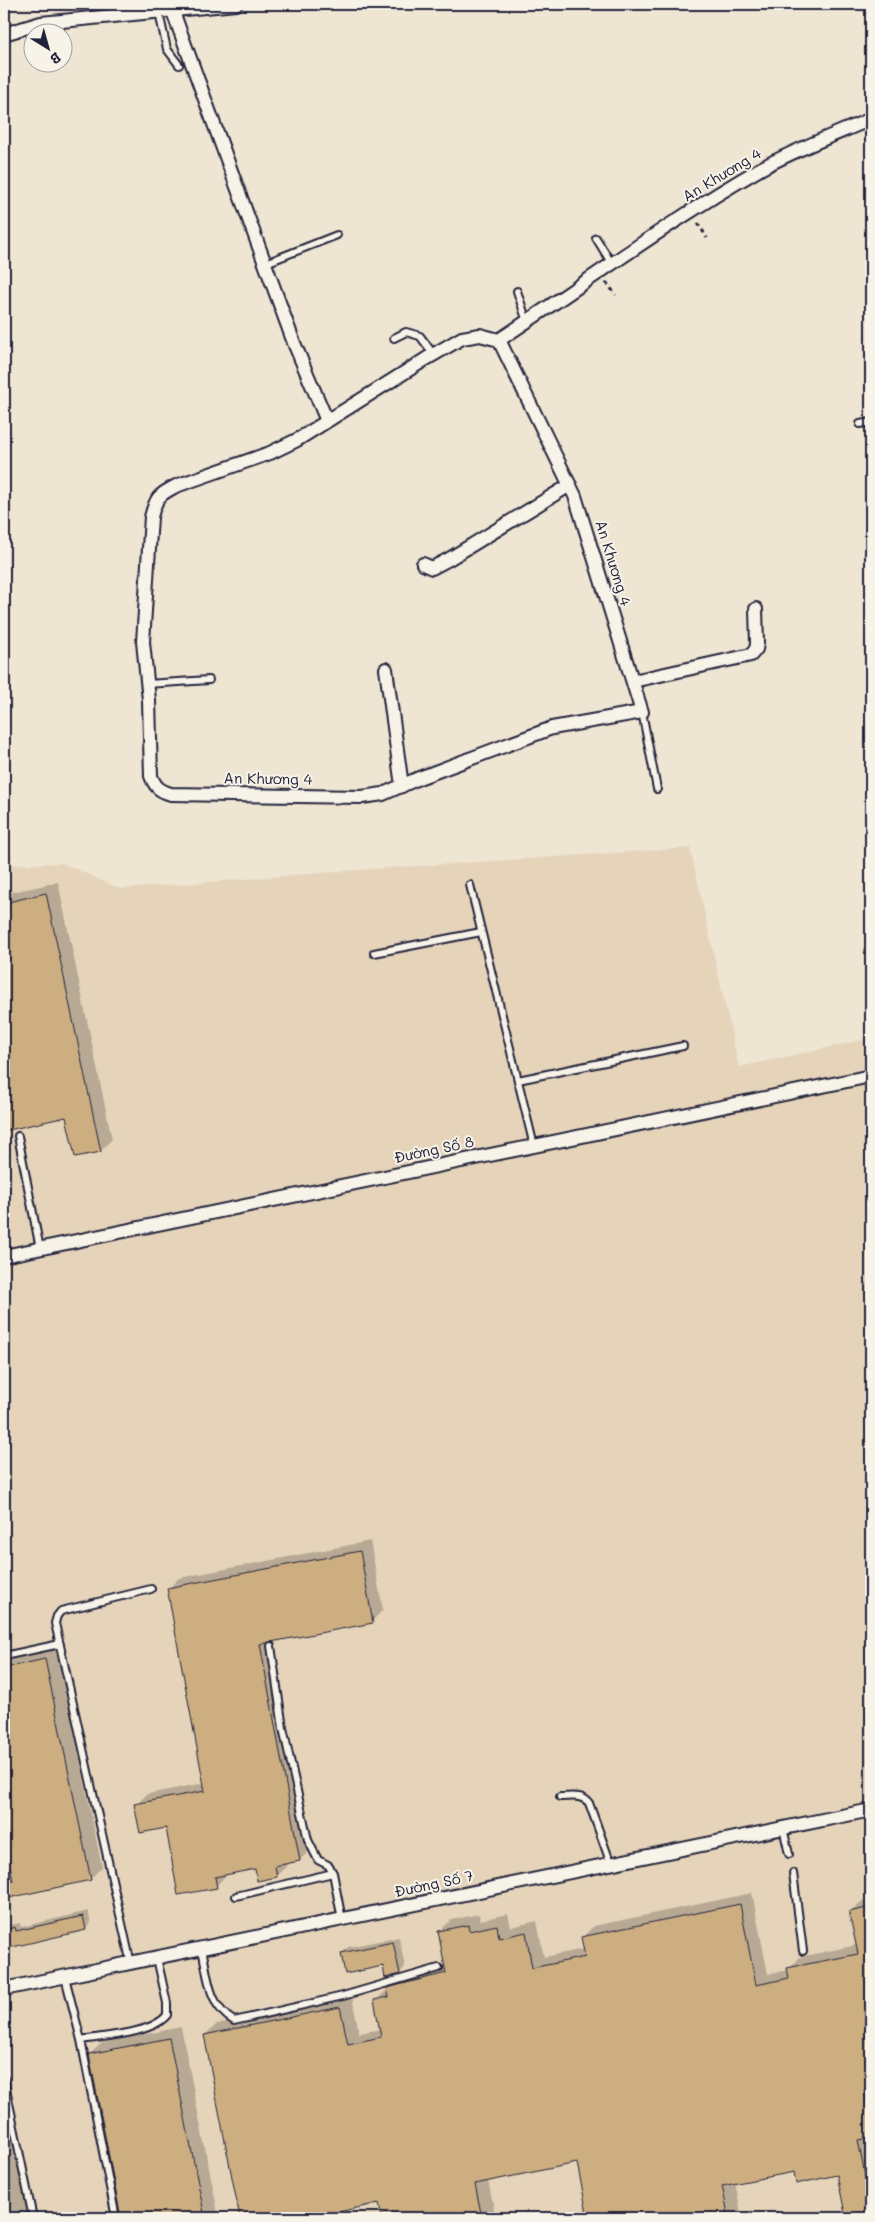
<svg xmlns="http://www.w3.org/2000/svg" width="875" height="2222" font-family="Mali,sans-serif">
	<style>
		.built { fill: #e5d4ba }
		.shadow { fill: #0003 }
		.building { fill: #cdae81; stroke: #22223b }
		.lines { fill: none; stroke-linecap: round; stroke-linejoin: round }
		.service-casing { stroke: #22223b; stroke-width: 10 }
		.minor-casing { stroke: #22223b; stroke-width: 16 }
		.path { stroke: #22223b; stroke-width: 3; stroke-dasharray: 4 4; stroke-linecap: butt }
		.service { stroke: #f7f3e8; stroke-width: 6 }
		.minor { stroke: #f7f3e8; stroke-width: 12 }
		.labels { text-anchor: middle; stroke-width: 4; stroke-linejoin: round; paint-order: stroke }
		.street-label { font-size: 15px; fill: #22223b; stroke: #f7f3e8 }
	</style>
	<rect width="100%" height="100%" fill="#efe5d3"/>
	<filter id="ink" filterUnits="userSpaceOnUse"><feTurbulence type="fractalNoise" baseFrequency=".02" numOctaves="2"/><feDisplacementMap in="SourceGraphic" scale="10" xChannelSelector="R" yChannelSelector="G"/><feConvolveMatrix kernelMatrix="1 2 1 2 8 2 1 2 1" color-interpolation-filters="sRGB"/></filter>
	<g filter="url(#ink)">
		<path class="built" d="M690 848 739 1067 871 1038V2218H4V865L62 863 121 889 371 869Z"/>
		<path class="shadow" d="M58 882 112 1139 101 1151 67 1116 4 1130V894Z
			M370 1541 383 1610 372 1621 272 1641 311 1849 300 1860 287 1862 288 1865 277 1876 256 1868 227 1874 216 1886 167 1826 136 1805 147 1794 205 1783 168 1589 179 1578Z
			M57 1648 102 1867 90 1879 4 1886V1660Z
			M871 1882V2218H848L838 2174 795 2170 735 2182 742 2218H589L578 2162 488 2180 496 2218H383L380 2202 328 2213 330 2218H242L205 2035 217 2024 352 1996 359 2033 381 2029 376 2000 401 1977 446 1965 439 1932 451 1920 479 1914 480 1920 508 1914 511 1927 537 1921 544 1957 584 1949 582 1937 594 1926 752 1893 768 1974 788 1970 800 1957 857 1945 850 1912 862 1901 869 1899 866 1887Z
			M88 1911 91 1923 86 1929 4 1948V1926L20 1923 21 1927Z
			M399 1937 405 1967 400 1973 384 1964 342 1953 348 1947Z
			M181 2027 219 2218H123L90 2054 102 2043Z
			M4 2089 30 2218H4Z"/>
		<path class="building" d="M46 893 101 1152 75 1157 66 1117 4 1131V903Z
			M360 1551 373 1623 260 1644 300 1861 275 1866 277 1877 257 1881 255 1869 215 1877 217 1888 178 1895 166 1828 140 1833 134 1804 205 1791 167 1588Z
			M45 1659 91 1880 4 1899V1882L13 1881 4 1834V1668Z
			M740 1904 756 1985 789 1978 787 1968 858 1954 849 1912 871 1907V2088L864 2090 871 2124V2138L858 2140 868 2191 871 2190V2218H846L837 2175 796 2184 794 2172 722 2186 729 2218H588L577 2163 475 2184 482 2218H382L379 2203 316 2217V2218H240L204 2035 340 2007 348 2044 381 2037 374 2000 389 1997 387 1988 446 1973 438 1931 468 1925 469 1931 497 1925 499 1938 526 1932 532 1968 585 1957 581 1937Z
			M83 1916 86 1930 4 1949V1930L15 1927 16 1931Z
			M393 1942 400 1974 385 1978 383 1966 345 1974 341 1953Z
			M169 2038 205 2218H121L89 2054Z"/>
		<g class="lines">
			<defs>
				<path id="service" d="M157 4 167 49 179 65
					M59 32 62 21
					M62 58 63 61
					M596 238 612 264
					M266 263 337 235
					M517 291 527 322
					M394 338 406 332 420 336 434 355
					M860 424 871 422
					M147 684 209 680
					M642 712 657 789
					M470 885 534 1146
					M374 953 481 932
					M518 1080 683 1046
					M18 1136 40 1249
					M271 1646 283 1728 308 1840 318 1860 328 1865 333 1873 342 1920
					M4 1656 60 1644
					M560 1797C571 1797 582 1794 589 1803L611 1864
					M783 1828 789 1854
					M793 1873 803 1951
					M236 1896 333 1873
					M202 1949C208 1975 208 2006 234 2021L343 1996 439 1968
					M131 1964 55 1623 57 1616 61 1611 151 1589
					M65 1977 81 2040C104 2036 152 2034 167 2015V2003L157 1958
					M81 2040 116 2218
					M4 2079 33 2218"/>
				<path id="minor" d="M172 9 294 343 327 421
					M4 34 41 23 236 4
					M499 340 575 496 642 712 552 728 419 778 383 794 362 797 171 794C160 791 155 787 151 776L149 700 143 642 151 517C156 498 158 495 176 486L270 453 297 440 426 359 462 338 480 335 499 340C586 283 671 220 760 169 796 149 834 135 871 119
					M423 564 432 568 449 559 570 485
					M386 669 402 786
					M633 681 751 655 756 649 757 644 756 609
					M4 1256 871 1076
					M4 1989 871 1810"/>
			</defs>
			<use href="#service" class="service-casing"/>
			<use href="#minor" class="minor-casing"/>
			<path class="path" d="M698 223 707 238
				M606 282 616 295"/>
			<use href="#service" class="service"/>
			<use href="#minor" class="minor"/>
		</g>
	</g>
	<g class="labels">
		<g class="street-label">
			<text transform="translate(722 175) rotate(-31)" y="5">An Khương 4</text>
			<text transform="translate(613 563) rotate(73)" y="5">An Khương 4</text>
			<text transform="translate(268 779) rotate(1)" y="5">An Khương 4</text>
			<text transform="translate(434 1150) rotate(-12)" y="5">Đường Số 8</text>
			<text transform="translate(434 1884) rotate(-12)" y="5">Đường Số 7</text>
		</g>
	</g>
	<rect width="875" height="2222" fill="none" stroke="#f7f3e8" stroke-width="20"/>
	<rect x="10" y="10" width="855" height="2202" fill="none" stroke="#22223b" stroke-width="2" filter="url(#ink)"/>
	<g transform="translate(48 48) rotate(143)"><circle r="24" fill="#f7f3e8" stroke="#a29fa3"/>
	<path d="M0-4L9 19L0 12L-9 19Z" fill="#22223b"/>
	<text y="-8" font-size="14" font-weight="bold" text-anchor="middle" fill="#22223b">B</text>
	</g>
</svg>
